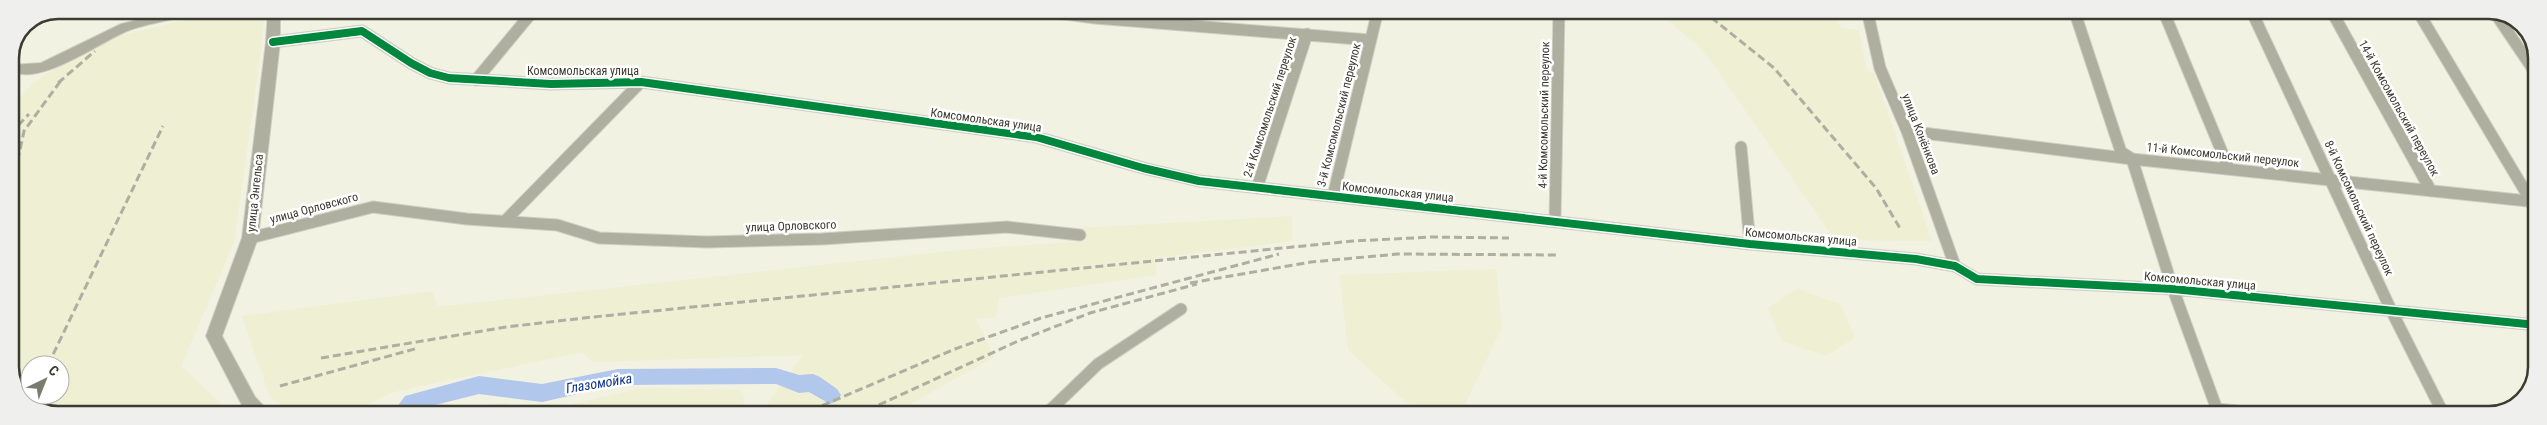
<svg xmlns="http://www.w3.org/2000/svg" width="2547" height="425" font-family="'Roboto Condensed',sans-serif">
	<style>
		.built { fill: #eeefd3; fill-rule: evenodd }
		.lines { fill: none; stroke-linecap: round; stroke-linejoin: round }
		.river { fill: #b1c7ec; fill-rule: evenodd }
		.minor-casing { stroke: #cfcfc3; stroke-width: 13 }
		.tertiary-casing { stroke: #cfcfc3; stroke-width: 2 }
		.minor { stroke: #afafa0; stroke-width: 11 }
		.tertiary { fill: #afafa0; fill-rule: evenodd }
		.rail { stroke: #aeaea1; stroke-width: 3; stroke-dasharray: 8 4; stroke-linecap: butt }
		.cycleway-casing { stroke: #fff; stroke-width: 11 }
		.cycleway { stroke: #00873e; stroke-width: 8 }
		.labels { text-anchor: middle; stroke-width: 5; stroke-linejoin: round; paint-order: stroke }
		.street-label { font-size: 12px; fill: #3b3b30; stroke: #fff }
		.water-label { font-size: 14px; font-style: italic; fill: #0f348a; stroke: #fff }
		.rim { fill: none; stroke: #3b3b30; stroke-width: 2.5 }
	</style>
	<rect width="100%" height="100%" fill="#f1f2e1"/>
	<path class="built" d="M224 10H265L261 50 234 242 181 366 233 415H51L24 401 10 373V109L34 82 103 40ZM30 365H60V395H30Z
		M1656 10H1803L1836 14 1841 28 1859 30 1867 71 1874 73 1932 241 1835 240 1709 58 1697 45Z
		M1292 216V241L1154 258 1157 275 999 298 996 317 976 319 994 357 891 415H759L803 355 593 362 582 352 394 392 345 415H296L270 397 242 316 433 291 437 307 960 250 1085 241 1081 228Z
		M1496 269 1502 327 1462 411 1407 403 1348 350 1340 275Z
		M1797 289 1840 304 1855 337 1826 356 1782 341 1768 308Z
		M642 388 740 390 748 415H422L428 410 504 403 543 411Z"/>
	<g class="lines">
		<path class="river" d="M776 368 799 375 813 374 820 377 837 389 841 395 837 401 830 404 809 392 799 393 776 384 618 385 542 402 479 394 419 409 414 415H391L405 396 479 376 542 384 618 369Z"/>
		<defs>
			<path id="minor" d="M1035 10 1095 18 1370 40
				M1867 10 1880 68 1907 131 1955 266
				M2074 10 2121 152 2132 159 2173 289 2219 415
				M2163 10 2229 169
				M2251 10 2392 312 2444 415
				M2331 10 2431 191
				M2417 10 2534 206
				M2493 10 2537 75
				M273 42 362 31 411 63 430 73 449 78 551 84 641 82 1036 137 1143 168 1199 181 1750 244 1916 259 1955 266 1977 279 2173 289 2537 325
				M476 80 534 10
				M1907 131 2132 159 2537 202
				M1741 147 1750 244
				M1257 188 1307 34
				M1333 196 1378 10
				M1555 220 1559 10
				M505 221 641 82
				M250 238 373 207 467 219 557 225 599 238 707 242 822 239 1007 227 1080 235
				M2217 409 2273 415
				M1045 415 1098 364 1181 309"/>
			<path id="tertiary" d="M177 10H203L202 13C178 19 153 22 130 30 104 39 35 91 10 69L11 65 41 63 121 24Z
				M268 10H280V42L258 238 222 336 255 397 272 415H252L243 407 206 336 242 238 266 42Z"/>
		</defs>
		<use href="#minor" class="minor-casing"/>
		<use href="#tertiary" class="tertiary-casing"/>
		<use href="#minor" class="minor"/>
		<use href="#tertiary" class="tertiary"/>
		<path class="rail" d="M1702 10 1774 68 1876 188 1901 230
			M58 83 95 51
			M10 134 29 114
			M10 152 19 136
			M10 196 24 131 62 79
			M1190 283 1311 262 1398 254 1556 255
			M321 358 506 327 593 317 1353 241 1432 237 1509 238
			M48 365 163 126
			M280 386 418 348
			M29 404 33 395
			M800 415 955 349 1041 318 1279 254
			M857 415 1018 341 1090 313 1197 284"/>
		<defs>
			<path id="cycleway" d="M273 42 362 31 411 63 430 73 449 78 551 84 641 82 1036 137 1143 168 1199 181 1750 244 1916 259 1955 266 1977 279 2173 289 2537 325"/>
		</defs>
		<use href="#cycleway" class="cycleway-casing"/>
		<use href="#cycleway" class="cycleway"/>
	</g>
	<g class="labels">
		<g class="street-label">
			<text x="583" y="75">Комсомольская улица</text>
			<text transform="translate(1270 107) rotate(-72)" y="4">2-й Комсомольский переулок</text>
			<text transform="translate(2399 108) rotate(61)" y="4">14-й Комсомольский переулок</text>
			<text transform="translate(1339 115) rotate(-76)" y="4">3-й Комсомольский переулок</text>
			<text transform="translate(1544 115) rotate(-89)" y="4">4-й Комсомольский переулок</text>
			<text transform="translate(986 120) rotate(8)" y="4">Комсомольская улица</text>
			<text transform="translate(1921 134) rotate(69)" y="4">улица Конёнкова</text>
			<text transform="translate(2223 155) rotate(6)" y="4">11-й Комсомольский переулок</text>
			<text transform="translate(1398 192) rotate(6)" y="4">Комсомольская улица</text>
			<text transform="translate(255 193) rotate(-84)" y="4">улица Энгельса</text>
			<text transform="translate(314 208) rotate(-15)" y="4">улица Орловского</text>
			<text transform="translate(2359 208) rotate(65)" y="4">8-й Комсомольский переулок</text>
			<text transform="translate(791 226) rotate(-2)" y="4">улица Орловского</text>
			<text transform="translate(1801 237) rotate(5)" y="4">Комсомольская улица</text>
			<text transform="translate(2200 281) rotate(5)" y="4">Комсомольская улица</text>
		</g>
		<g class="water-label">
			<text transform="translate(599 383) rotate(-9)" y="5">Глазомойка</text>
		</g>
	</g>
	<path d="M0 0H2547V425H0ZM58 19H2489A39 39 0 0 1 2528 58V367A39 39 0 0 1 2489 406H58A39 39 0 0 1 19 367V58A39 39 0 0 1 58 19Z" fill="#efefee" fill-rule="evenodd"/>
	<path class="rim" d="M58 19H2489A39 39 0 0 1 2528 58V367A39 39 0 0 1 2489 406H58A39 39 0 0 1 19 367V58A39 39 0 0 1 58 19Z"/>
	<g transform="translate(45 380) rotate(43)"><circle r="24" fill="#ffffff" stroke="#b1b1ac"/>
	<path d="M0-4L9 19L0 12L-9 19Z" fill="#7b7b6e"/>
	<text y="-8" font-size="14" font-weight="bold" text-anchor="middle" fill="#3b3b30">С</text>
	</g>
</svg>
